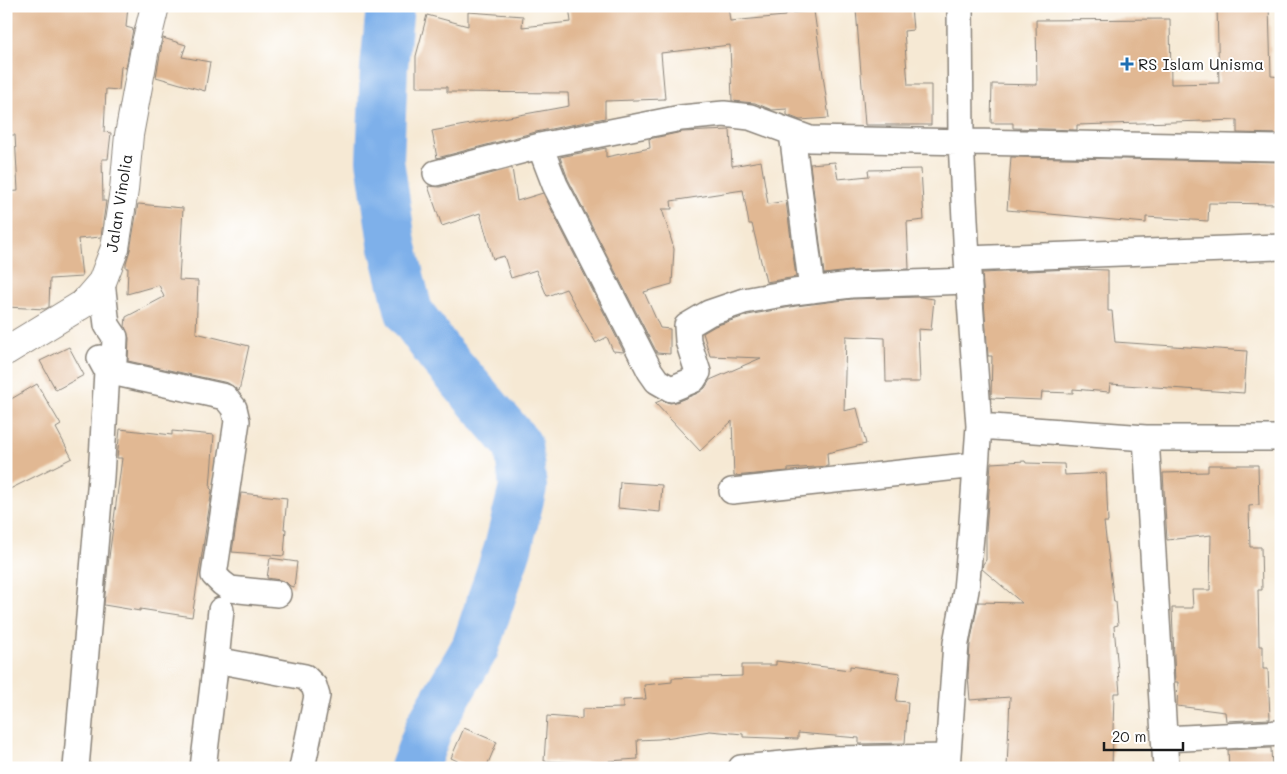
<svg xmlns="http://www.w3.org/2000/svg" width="1287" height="774" font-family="Mali,sans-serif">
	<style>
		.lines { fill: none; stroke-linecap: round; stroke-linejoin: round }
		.river { stroke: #7eb0ea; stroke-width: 48 }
		.building { fill: #e1b893 }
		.street-casing { stroke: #898278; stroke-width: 28 }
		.secondary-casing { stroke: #898278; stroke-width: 30 }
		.street { stroke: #fff; stroke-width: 25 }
		.secondary { stroke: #fff; stroke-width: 28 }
		.poi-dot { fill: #1f6fb2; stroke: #fff; stroke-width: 2 }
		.labels { text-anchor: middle; stroke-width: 4; stroke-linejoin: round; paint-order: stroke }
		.poi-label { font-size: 16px; fill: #1c1c1c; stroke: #fff; text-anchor: start }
		.street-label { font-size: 16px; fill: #1c1c1c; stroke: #fff }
	</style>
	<rect width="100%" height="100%" fill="#fff"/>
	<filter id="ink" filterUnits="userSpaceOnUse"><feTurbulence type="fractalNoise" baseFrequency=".02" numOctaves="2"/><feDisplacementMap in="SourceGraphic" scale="10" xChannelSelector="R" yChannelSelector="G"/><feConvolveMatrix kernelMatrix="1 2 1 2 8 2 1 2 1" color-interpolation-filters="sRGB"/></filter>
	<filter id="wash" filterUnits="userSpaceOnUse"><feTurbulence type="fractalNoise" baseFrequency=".0096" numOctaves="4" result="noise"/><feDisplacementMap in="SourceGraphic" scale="20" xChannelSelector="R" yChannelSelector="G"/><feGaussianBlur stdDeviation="1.12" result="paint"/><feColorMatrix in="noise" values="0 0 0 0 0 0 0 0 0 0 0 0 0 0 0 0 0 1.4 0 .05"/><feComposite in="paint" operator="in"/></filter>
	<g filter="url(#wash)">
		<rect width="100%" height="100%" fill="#f6e9d4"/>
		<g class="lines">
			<path class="river" d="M390 6 384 68 380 160 392 243 409 312 440 354 518 445 523 487 508 548 475 648 430 725 414 768"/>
		</g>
		<g id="blocks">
			<path class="building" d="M6 6H128L126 27 133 29 126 68 121 66 119 90 106 89 104 132 111 133 108 159H102L103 201H106L101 237 78 239 82 277 50 279 49 307 45 309 6 307V192L18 191 15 135H6Z
				M569 6H728L730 21 785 16V13L814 11 829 118 800 120 787 115V109L772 110 755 103 732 101 730 45 661 53 665 99 605 101V118L536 132 437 158 432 131 569 106 568 93 447 92V87H416V56L427 15 468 26V12L523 16 522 27 571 22Z
				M1217 6H1269L1271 76 1281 77V134L1237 133V120L1077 125V130L1013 128V123H991L992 84 1037 85 1036 20 1170 19 1171 84 1219 83Z
				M911 7 913 30 904 31 908 85H931V125H865L856 9Z
				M163 38 186 45 182 57 210 62 205 91 156 77Z
				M730 130 732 166 761 161 768 204 786 201 796 277 766 282 752 224H749L743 190 671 201 672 209H662L674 249 672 284 644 292 660 328 670 329V354L657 353 568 179 560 157 606 148V157L650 148 649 139 682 132Z
				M1011 157 1281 162V204L1209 203 1208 221 1146 217V223L1007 210Z
				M835 162 838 179 869 176 868 170 921 169 924 220 907 222 909 269 850 271 824 274 810 164Z
				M512 168 517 201 543 193 624 352 613 351 607 337 596 343 566 289 547 296 536 270 511 278 504 256 493 259 480 213 442 226 428 186 440 187Z
				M138 204 183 208 179 280 198 281 196 333 249 346 239 391 228 383 128 361 129 338 125 327 126 317 164 297 159 285 127 294 128 268H126V263L130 250Z
				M1073 269 1108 270V311H1112L1115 342 1247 351 1244 393 1110 384 1109 392 1073 389V393L1042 392 1041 400 991 398 992 356H988L982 273Z
				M920 297 934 299 931 330 918 329 920 382H886L885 338 846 336 844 411 857 408 866 444 827 453 828 466 788 469V471L734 476 732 421 700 451 655 403 662 400 670 403 676 402 698 393 705 388 710 380 761 358 710 356 703 333 715 326 748 315 796 306 852 299Z
				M69 347 84 375 56 390 40 361Z
				M37 384 61 425 56 428 72 458 6 491V402Z
				M120 429 172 435V431L214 435 210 488 212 490 192 617 140 609V611L104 605 108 565 122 458H117Z
				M1025 461 1026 463 1064 464 1065 475 1106 473 1108 522H1104L1114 602H1116L1118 625 1114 626 1120 693H1114L1112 768H1007L1010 697 970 700 968 676 970 645 978 602 1022 603 982 569 983 564 986 560V531L991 463Z
				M1208 465H1258L1259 505 1249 506 1250 547H1261L1262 590H1258L1259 646H1263V669H1268L1270 719 1226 721 1225 712 1177 706 1178 682H1175L1172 608H1193L1192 590H1210L1211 535 1167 540 1163 473 1208 472Z
				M620 482 662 485 660 512 618 508Z
				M241 493 287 498 284 529H286L284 556 232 552Z
				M270 558 297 562 294 587 290 586 286 582 280 580 267 578Z
				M776 661 850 670V666L900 673 896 701 908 702 905 743 859 744V738L798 733V739L743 737V734L710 731 659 739 637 740 638 759 609 761V764L544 761 547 716 582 719V709L623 708V700L646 699 644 685 672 682V678L742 676V665H776Z
				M464 728 497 742 486 768H472L451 758Z
				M1271 748 1272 768H1229L1228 750Z"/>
		</g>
	</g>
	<g filter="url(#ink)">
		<use href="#blocks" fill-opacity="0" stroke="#898278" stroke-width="1"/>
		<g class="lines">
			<defs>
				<path id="street" d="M792 133 812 290
					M540 146 555 185 650 371 657 381 671 389 693 380 698 372 688 341 687 326 709 313 744 301 794 292 851 285 969 281
					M436 173 540 146 681 118 724 114 750 117 810 139 1281 148
					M967 259 1281 247
					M100 358 107 371 225 397 234 408 237 421 214 575 222 583 230 589 278 594
					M979 426 1146 438H1281
					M1146 438 1166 768
					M732 491 976 465
					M216 660 221 610
					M1164 739 1281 733
					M76 768 101 477 107 371 114 361 115 337 107 325 102 282
					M203 768 216 660 305 677 314 686 317 696 302 768
					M741 768 835 759 947 757
					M947 768 956 643 966 590 971 536 979 426 967 259 961 141 960 6"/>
				<path id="secondary" d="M6 351 83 304 102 282 115 248 124 190 129 135 146 43 155 6"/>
			</defs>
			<use href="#street" class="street-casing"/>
			<use href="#secondary" class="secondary-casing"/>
			<use href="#street" class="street"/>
			<use href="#secondary" class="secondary"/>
		</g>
	</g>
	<path class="poi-dot" d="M1124.5 56.5h5v5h5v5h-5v5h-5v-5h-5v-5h5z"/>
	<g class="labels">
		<g class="poi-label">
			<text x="1138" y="70">RS Islam Unisma</text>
		</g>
		<g class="street-label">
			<text transform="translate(119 203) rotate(-81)" y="6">Jalan Vinolia</text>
		</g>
	</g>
	<rect width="1287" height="774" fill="none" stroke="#fff" stroke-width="25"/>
	<path d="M1104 742v8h79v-8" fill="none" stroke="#1c1c1c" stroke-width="2.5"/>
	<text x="1112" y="742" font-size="15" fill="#1c1c1c" stroke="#ffffff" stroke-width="4" paint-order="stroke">20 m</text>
</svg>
